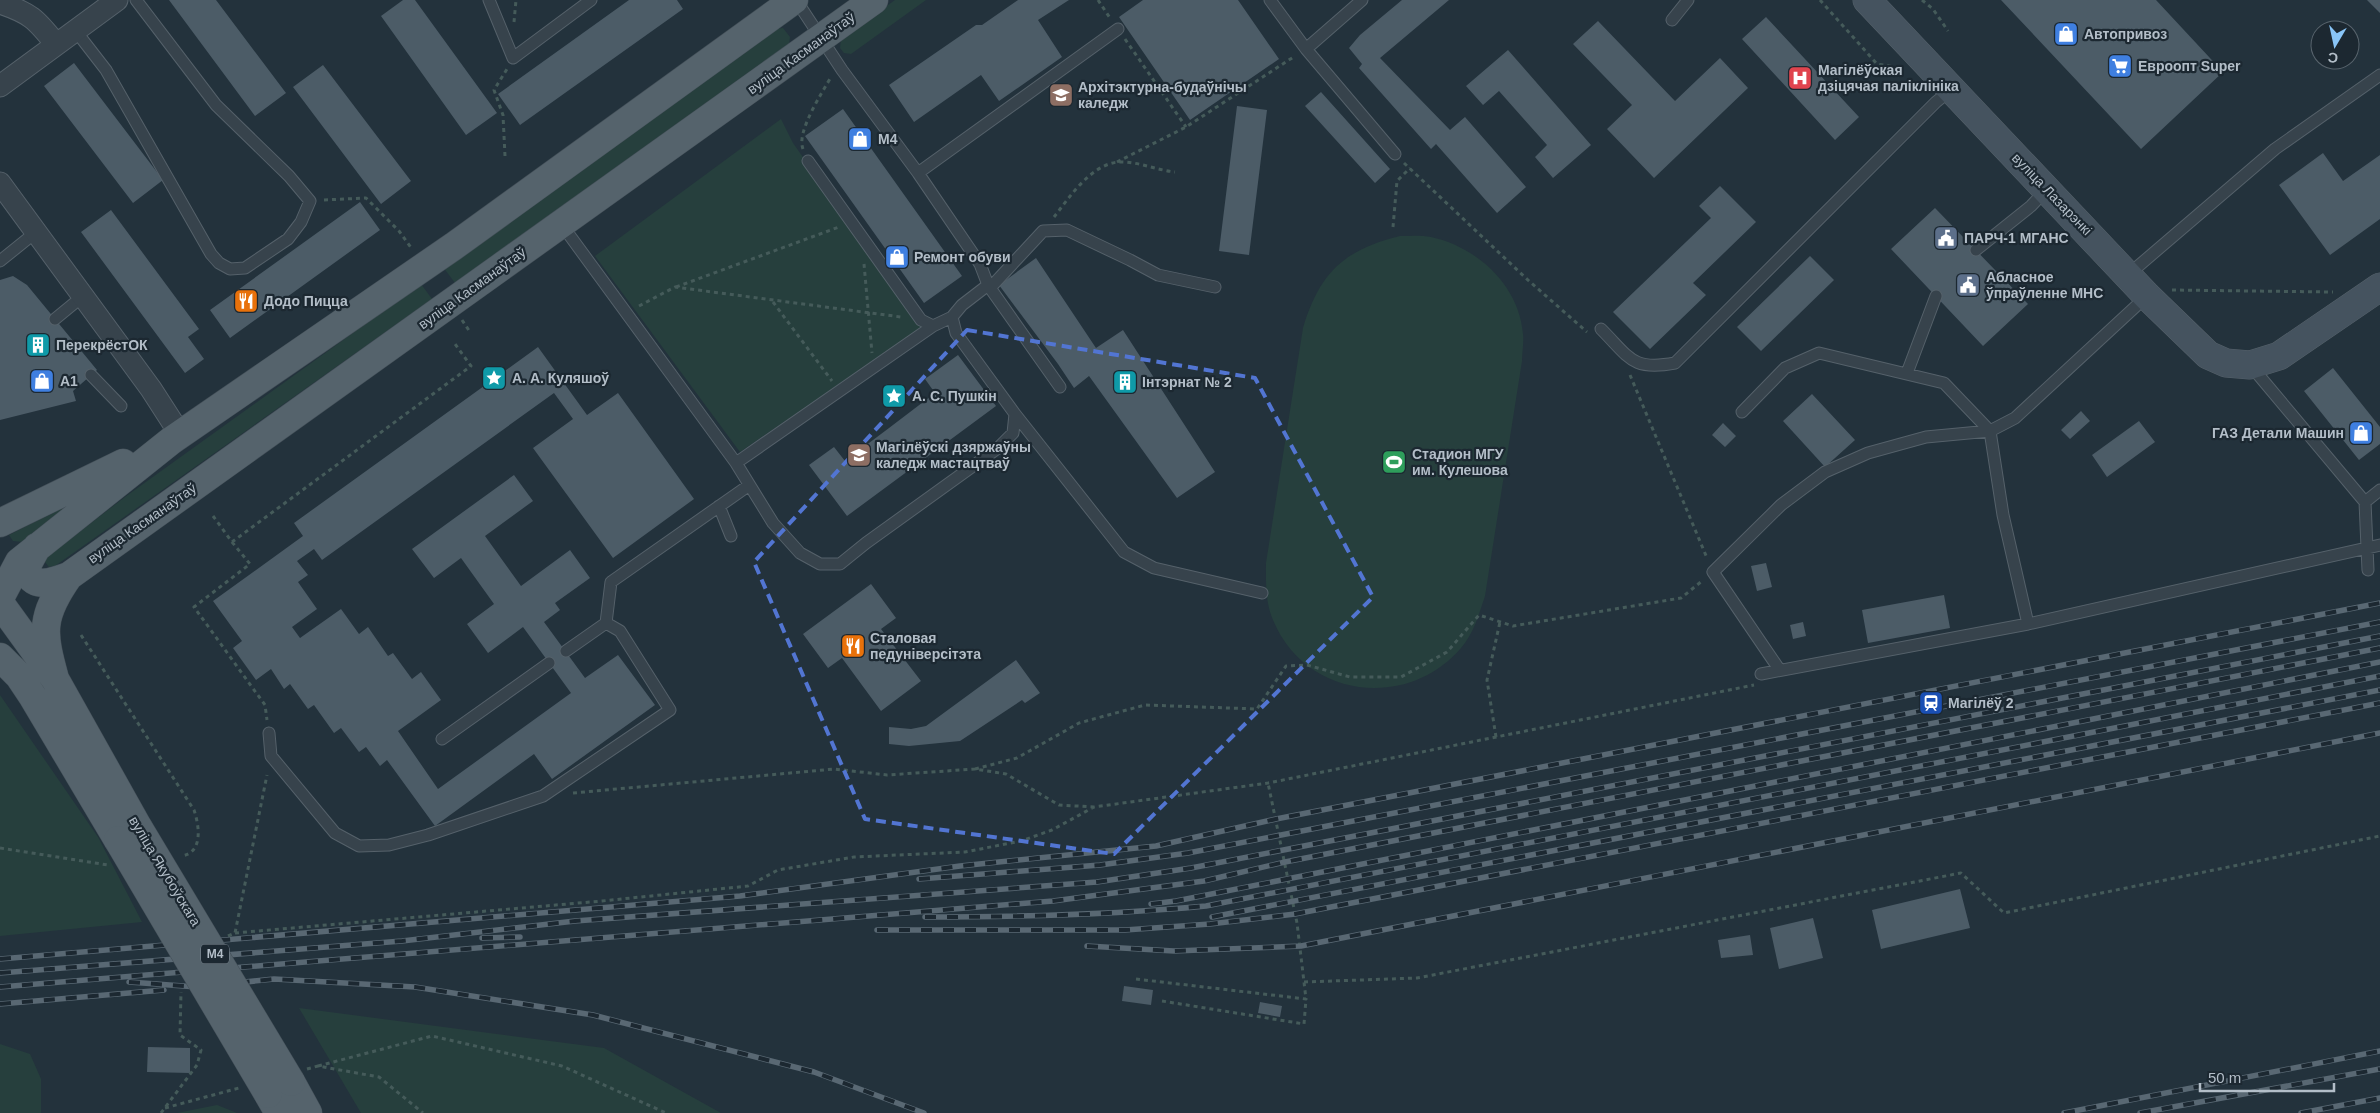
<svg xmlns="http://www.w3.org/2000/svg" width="2380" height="1113" font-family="Arial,sans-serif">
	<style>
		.green { fill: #263f3d }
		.building { fill: #4c5c67 }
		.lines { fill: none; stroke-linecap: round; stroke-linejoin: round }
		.lane-casing { stroke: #55616a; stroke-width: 13 }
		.street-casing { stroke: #55616a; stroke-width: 23 }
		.secondary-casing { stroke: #55616a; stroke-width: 29 }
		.primary-casing { stroke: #434f58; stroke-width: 29 }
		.path { stroke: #455b5a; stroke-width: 3; stroke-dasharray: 4 4; stroke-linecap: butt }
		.lane { stroke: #37434c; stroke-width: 11 }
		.street { stroke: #37434c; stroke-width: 21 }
		.secondary { stroke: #45535f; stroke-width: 28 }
		.primary { stroke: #55636c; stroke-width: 28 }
		.rail-casing { stroke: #596873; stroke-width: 5.5 }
		.rail { stroke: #1c2831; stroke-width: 4; stroke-dasharray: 11; stroke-linecap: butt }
		.primary-bridge-casing { stroke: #434f58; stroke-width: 29; stroke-linecap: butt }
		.primary-bridge { stroke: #55636c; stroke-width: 28 }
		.marked { fill: none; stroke: #5275d2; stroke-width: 4; stroke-dasharray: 10 6; stroke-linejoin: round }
		.labels { text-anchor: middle; stroke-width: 4.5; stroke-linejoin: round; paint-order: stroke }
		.shield { fill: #1c2831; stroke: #86919b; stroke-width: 1 }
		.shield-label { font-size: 12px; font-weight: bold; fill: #b3bec8 }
		.poi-label { font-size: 14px; font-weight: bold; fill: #b3bec8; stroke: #1c2831; text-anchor: start }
		.street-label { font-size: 14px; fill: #b3bec8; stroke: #1c2831 }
	</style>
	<rect width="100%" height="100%" fill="#23323c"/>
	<path class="green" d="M895 0H926L851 54 844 53 840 48 841 39Z
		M783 28 790 37 789 44 455 283 443 267 775 29Z
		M781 119 793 143 922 327 740 452 595 256Z
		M1400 236C1410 236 1421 235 1431 237 1477 247 1519 285 1523 334 1524 343 1522 352 1522 361L1485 596C1479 614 1474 633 1461 648 1407 711 1305 698 1273 620 1265 601 1266 582 1266 563L1303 328C1320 272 1344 250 1400 236Z
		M421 284 432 299 55 566 49 567 45 562 48 556 125 497Z
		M92 493 23 542 13 541 9 535Z
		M0 695 98 837 142 922 0 936Z
		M299 1008 604 1048 721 1113H361Z
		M0 1044 30 1054 41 1079V1113H0Z
		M217 1105 237 1113H177Z"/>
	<path class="building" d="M169 0H216L286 93 255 116Z
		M403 0H415L497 113 466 135 381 16Z
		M629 0H677L683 9 520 125 498 94Z
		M1018 0H1069L1038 20 1062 57 999 101 981 75 914 122 889 85 976 25H982Z
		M1143 0H1238L1279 59 1190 120 1119 17Z
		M1402 0H1449L1380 58 1450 130 1465 117 1526 187 1497 213 1436 144 1431 149 1359 68 1362 64 1349 48 1360 35Z
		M2001 0H2156L2223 72 2141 149Z
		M2367 0H2380V13Z
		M1766 17 1859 117 1835 140 1742 39Z
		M1598 21 1675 101 1720 58 1748 88 1654 178 1607 129 1632 105 1573 44Z
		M1508 50 1591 145 1553 178 1535 157 1547 145 1499 91 1483 105 1466 86Z
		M74 63 163 180 133 203 44 86Z
		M323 65 411 181 381 204 293 87Z
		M1321 92 1390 169 1375 183 1305 106Z
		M1237 106 1267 110 1249 255 1219 251Z
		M843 109 962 276 924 303 805 136Z
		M2323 153 2343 181 2380 155V219L2330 255 2279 185Z
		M1720 186 1756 222 1693 283 1706 295 1650 349 1613 312 1711 218 1699 206Z
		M360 202 380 230 230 338 210 310Z
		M1935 208 2028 304 1983 346 1891 249Z
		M111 210 199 329 188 337 204 359 185 373 81 232Z
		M1810 256 1834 280 1761 351 1737 327Z
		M1036 258 1096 348 1123 330 1215 472 1177 498 1089 376 1074 388 1058 364 999 285Z
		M13 276 27 285 97 370 73 391 76 401 0 420V280Z
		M538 347 587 415 618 393 694 499 613 558 533 448 573 419 554 393 322 560 314 549 297 561 308 575 298 582 317 609 292 627 300 638 341 609 359 634 368 627 388 656 393 653 412 679 421 672 441 700 398 731 438 789 571 693 523 627 488 653 467 624 494 604 461 558 434 578 412 549 514 475 533 501 485 536 521 586 570 550 590 578 555 603 560 610 544 622 585 678 618 655 655 705 552 779 534 754 435 826 387 760 380 766 366 747 359 752 341 728 334 733 314 705 308 709 290 684 284 689 271 669 256 680 233 648 242 641 213 601 303 536 294 523Z
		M958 355 996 406 847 516 809 465 834 447 845 461 889 428 935 393 925 379Z
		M2333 368 2380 427V444L2359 460 2304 391Z
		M1812 394 1855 440 1825 467 1783 421Z
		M2081 411 2090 421 2070 439 2061 430Z
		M2139 421 2155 442 2107 477 2092 455Z
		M1723 423 1736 436 1725 447 1712 435Z
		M1766 563 1772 587 1757 591 1751 566Z
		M871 584 896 618 881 629 921 681 881 711 842 658 828 668 803 634Z
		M1944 595 1950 628 1868 643 1862 610Z
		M1803 622 1806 636 1793 639 1790 625Z
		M1016 660 1040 693 1025 703 1022 700 960 741 909 746 889 744V727L911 729 926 726Z
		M1960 889 1970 928 1881 949 1872 910Z
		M1813 918 1823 958 1779 969 1770 928Z
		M1750 935 1753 955 1721 958 1718 940Z
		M1124 986 1153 990 1151 1005 1122 1001Z
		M1260 1002 1282 1006 1280 1017 1258 1013Z
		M148 1047 190 1048V1073L147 1072Z"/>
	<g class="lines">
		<defs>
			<path id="lane" d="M489 0 513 58 591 0
				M796 0 842 70 918 173 980 264 988 285 1060 387
				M1270 0 1306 49 1395 154
				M1672 20 1688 0
				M75 30 106 70 211 254 219 263 230 269 245 268 288 239 301 222 310 201 289 176 216 105 136 0
				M1306 49 1362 0
				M808 161 921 320 933 326
				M918 173 1118 29
				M562 225 736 463 773 523 800 553 820 564H840L866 543 998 448 1013 433 1015 414 956 333 952 317 962 305 988 285
				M1976 250 2031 206 2047 189
				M0 261 36 232
				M2129 274 2275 149 2380 75
				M990 288 1043 231 1067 230 1130 260 1158 275 1215 287
				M55 319 83 296
				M1601 329C1630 358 1632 371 1675 363L1936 102 1952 89
				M2251 366 2365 502 2368 570
				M1907 373 1936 296
				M91 375 121 406
				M1742 412 1785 368 1819 353 1944 383 1990 431 2003 515 2028 624 1761 674
				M1015 414 1124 552 1154 568 1262 593
				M736 463 933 326 952 317
				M2365 502 2380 490
				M719 506 731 536
				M2028 624 2380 545
				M566 651 606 623 611 582 748 486
				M1779 669 1713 572 1781 505 1825 472 1868 453 1926 437 1990 431 2015 418 2147 296
				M269 733 271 756 335 833 359 846 389 845 428 835 543 796 670 710 620 631 606 623
				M442 739 549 663"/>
			<path id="street" d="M0 3C30 13 36 19 55 43
				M0 86 117 0
				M0 183 151 389 180 434"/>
			<path id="secondary" d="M1867 0 2147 296 2208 355 2226 363 2250 365 2279 356 2380 287"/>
			<path id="primary" d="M0 523 123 463
				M37 547 26 567C32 591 52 582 69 576
				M0 598 19 562 172 440 454 246 794 0
				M0 603 55 679 138 827
				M0 657 19 676 33 697 118 840
				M55 679C42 632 40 617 69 576L874 0
				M291 1082 308 1113
				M268 1094 279 1113"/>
		</defs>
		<use href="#lane" class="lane-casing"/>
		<use href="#street" class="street-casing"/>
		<use href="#secondary" class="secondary-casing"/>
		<use href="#primary" class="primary-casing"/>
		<path class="path" d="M1098 0 1110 18
			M1820 0 1877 64 1901 68
			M1922 0 1933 9 1948 31
			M514 22 516 0
			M1125 39 1186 127
			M803 149C796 132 822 93 831 77
			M505 156 503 115 494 90 507 69
			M1117 162 1186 127 1295 56
			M1404 163 1529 281 1587 332
			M324 200 366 198 399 231 412 249
			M1054 217C1069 198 1090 165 1118 162 1137 161 1156 170 1175 172
			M1393 227 1397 181 1410 168
			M864 264 872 353
			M676 287 839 227
			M2172 290 2333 292
			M773 302 832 381
			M639 306 675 287 901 317
			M462 320 470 332
			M1630 375 1707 558
			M213 516 232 542 471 366 455 344
			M232 542 250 564 194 607 265 705 267 720
			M81 635 194 810C199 825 204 853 181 856
			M1496 737 1487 680 1500 622
			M975 769 1017 758 1079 723 1145 705 1257 709 1286 666 1307 665 1350 677H1401L1447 652 1479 615 1513 626 1681 598 1702 581
			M573 793 834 769 887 775 975 769 1006 774 1059 805 1094 807
			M0 848 108 865
			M235 933 602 901 748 886 778 870 854 857 965 852 1021 841 1052 830 1094 807 1268 783 1754 685
			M228 936 235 933 267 775
			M1136 979 1306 999 1297 923 1268 783
			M1304 982 1417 978 1961 873 2004 913 2380 836
			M1162 1001 1304 1024 1306 999
			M318 1066 432 1036 562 1066 666 1113
			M307 1069 318 1066 379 1077 423 1113
			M165 1108 239 1088
			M161 1113 197 1065 201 1050 180 1035 181 992"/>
		<use href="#lane" class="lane"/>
		<use href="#street" class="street"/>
		<use href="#secondary" class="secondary"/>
		<use href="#primary" class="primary"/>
		<defs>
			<path id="rail" d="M919 879 1100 865 1188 853 2380 622
				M1151 904 1176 901 2380 662
				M925 917C1019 917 1112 915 1206 906L2380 676
				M1212 917 2380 690
				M877 930H1125L1210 924 1295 914 2380 703
				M482 938 520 937
				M1087 946 1174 951 1301 946 2380 733
				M0 959 740 896 960 866 1156 846 1276 819 2380 603
				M0 973 402 941 575 921 1097 882 1191 868 2380 636
				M129 982 197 987 274 979 415 987 593 1015 814 1072 924 1113
				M0 987 1053 901 1204 881 1285 862 2380 648
				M0 1004 164 990
				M2064 1113 2380 1051
				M2140 1113 2380 1069
				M2301 1113 2380 1098"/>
		</defs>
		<use href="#rail" class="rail-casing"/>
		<use href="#rail" class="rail"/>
		<defs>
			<path id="primary-bridge" d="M138 827 291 1082
				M118 840 268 1094"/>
		</defs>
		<use href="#primary-bridge" class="primary-bridge-casing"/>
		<use href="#primary-bridge" class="primary-bridge"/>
	</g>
	<path class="marked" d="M967 330 1255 378 1373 597 1114 854 865 819 754 562Z"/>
	<defs>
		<symbol id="shop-square" viewBox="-11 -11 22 22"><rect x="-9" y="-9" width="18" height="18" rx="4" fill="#3f7fe0" stroke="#1c2831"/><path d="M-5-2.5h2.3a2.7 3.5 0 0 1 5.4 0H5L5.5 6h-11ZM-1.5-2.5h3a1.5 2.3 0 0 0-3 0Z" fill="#fff"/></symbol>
		<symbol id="supermarket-square" viewBox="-11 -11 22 22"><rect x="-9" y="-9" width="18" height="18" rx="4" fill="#3f7fe0" stroke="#1c2831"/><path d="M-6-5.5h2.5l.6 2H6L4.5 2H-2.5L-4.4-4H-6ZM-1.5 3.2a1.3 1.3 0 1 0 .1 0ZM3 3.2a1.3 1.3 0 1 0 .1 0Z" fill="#fff"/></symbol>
		<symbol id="hospital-square" viewBox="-11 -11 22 22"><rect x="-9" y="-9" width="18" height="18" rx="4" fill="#e0444e" stroke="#1c2831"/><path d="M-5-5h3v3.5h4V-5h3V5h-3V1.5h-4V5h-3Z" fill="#fff"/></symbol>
		<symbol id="university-square" viewBox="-11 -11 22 22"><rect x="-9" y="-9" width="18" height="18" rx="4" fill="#8d6e63" stroke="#1c2831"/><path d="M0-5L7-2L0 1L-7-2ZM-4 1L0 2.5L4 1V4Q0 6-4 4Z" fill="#fff"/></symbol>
		<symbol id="civic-square" viewBox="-11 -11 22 22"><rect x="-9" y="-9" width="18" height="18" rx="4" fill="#5c6f8a" stroke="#1c2831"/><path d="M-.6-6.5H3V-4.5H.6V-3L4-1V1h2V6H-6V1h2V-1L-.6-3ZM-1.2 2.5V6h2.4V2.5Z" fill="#fff"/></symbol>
		<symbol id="restaurant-square" viewBox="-11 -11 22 22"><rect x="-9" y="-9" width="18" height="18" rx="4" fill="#e8710a" stroke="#1c2831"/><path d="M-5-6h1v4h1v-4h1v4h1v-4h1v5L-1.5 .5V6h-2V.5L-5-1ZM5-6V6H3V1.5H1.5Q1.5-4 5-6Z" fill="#fff"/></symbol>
		<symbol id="building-square" viewBox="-11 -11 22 22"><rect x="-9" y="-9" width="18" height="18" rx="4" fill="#0f9aa8" stroke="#1c2831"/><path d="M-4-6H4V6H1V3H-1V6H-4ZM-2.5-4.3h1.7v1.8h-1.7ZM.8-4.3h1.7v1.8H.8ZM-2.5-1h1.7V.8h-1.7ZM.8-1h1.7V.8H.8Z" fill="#fff"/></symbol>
		<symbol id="sight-square" viewBox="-11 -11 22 22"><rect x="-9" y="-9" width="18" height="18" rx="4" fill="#0f9aa8" stroke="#1c2831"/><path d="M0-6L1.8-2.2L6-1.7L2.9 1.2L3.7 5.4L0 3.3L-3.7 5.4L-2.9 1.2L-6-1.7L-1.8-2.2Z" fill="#fff"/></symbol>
		<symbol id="stadium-square" viewBox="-11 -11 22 22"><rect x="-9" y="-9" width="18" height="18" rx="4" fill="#2e9e5b" stroke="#1c2831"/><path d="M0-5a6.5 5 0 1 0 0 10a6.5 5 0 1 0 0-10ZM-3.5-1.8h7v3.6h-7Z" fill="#fff"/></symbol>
		<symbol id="station-square" viewBox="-11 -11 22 22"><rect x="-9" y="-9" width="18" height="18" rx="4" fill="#1a4fb4" stroke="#1c2831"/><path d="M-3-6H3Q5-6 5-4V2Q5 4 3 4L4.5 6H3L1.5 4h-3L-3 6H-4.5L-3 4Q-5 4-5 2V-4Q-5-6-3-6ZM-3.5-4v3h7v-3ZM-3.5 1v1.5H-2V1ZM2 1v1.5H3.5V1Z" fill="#fff"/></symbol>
	</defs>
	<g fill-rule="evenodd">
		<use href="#shop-square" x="2052" y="20" width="28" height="28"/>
		<use href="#supermarket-square" x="2106" y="52" width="28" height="28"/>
		<use href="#hospital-square" x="1786" y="64" width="28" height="28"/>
		<use href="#university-square" x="1047" y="81" width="28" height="28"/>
		<use href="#shop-square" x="846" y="125" width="28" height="28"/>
		<use href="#civic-square" x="1932" y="224" width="28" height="28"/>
		<use href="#shop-square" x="883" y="243" width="28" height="28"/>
		<use href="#civic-square" x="1954" y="271" width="28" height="28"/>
		<use href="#restaurant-square" x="232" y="287" width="28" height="28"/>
		<use href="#building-square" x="24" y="331" width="28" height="28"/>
		<use href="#sight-square" x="480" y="364" width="28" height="28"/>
		<use href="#shop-square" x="28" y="367" width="28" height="28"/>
		<use href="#building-square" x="1111" y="368" width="28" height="28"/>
		<use href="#sight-square" x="880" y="382" width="28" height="28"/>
		<use href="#shop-square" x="2347" y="419" width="28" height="28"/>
		<use href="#university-square" x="845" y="441" width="28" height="28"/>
		<use href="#stadium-square" x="1380" y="448" width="28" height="28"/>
		<use href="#restaurant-square" x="839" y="632" width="28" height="28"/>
		<use href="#station-square" x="1917" y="689" width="28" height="28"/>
	</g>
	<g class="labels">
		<rect class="shield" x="201" y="944.5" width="28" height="19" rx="4"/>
		<g class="shield-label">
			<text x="215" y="958">М4</text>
		</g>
		<g class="poi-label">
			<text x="2084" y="39">Автопривоз</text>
			<text x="2138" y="71">Евроопт Super</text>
			<text x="1818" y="75">Магілёўская<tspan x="1818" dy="16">дзіцячая паліклініка</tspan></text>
			<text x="1078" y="92">Архітэктурна-будаўнічы<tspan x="1078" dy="16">каледж</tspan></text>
			<text x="878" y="144">M4</text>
			<text x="1964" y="243">ПАРЧ-1 МГАНС</text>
			<text x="914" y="262">Ремонт обуви</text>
			<text x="1986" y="282">Абласное<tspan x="1986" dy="16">ўпраўленне МНС</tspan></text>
			<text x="264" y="306">Додо Пицца</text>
			<text x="56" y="350">ПерекрёстОК</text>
			<text x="512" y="383">А. А. Куляшоў</text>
			<text x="60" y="386">A1</text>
			<text x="1142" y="387">Інтэрнат № 2</text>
			<text x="912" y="401">А. С. Пушкін</text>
			<text x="2344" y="438" text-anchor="end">ГАЗ Детали Машин</text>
			<text x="876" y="452">Магілёўскі дзяржаўны<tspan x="876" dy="16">каледж мастацтваў</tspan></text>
			<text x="1412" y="459">Стадион МГУ<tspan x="1412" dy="16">им. Кулешова</tspan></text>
			<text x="870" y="643">Сталовая<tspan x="870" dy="16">педуніверсітэта</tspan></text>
			<text x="1948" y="708">Магілёў 2</text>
		</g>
		<g class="street-label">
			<text transform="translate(801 53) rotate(-36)" y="5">вуліца Касманаўтаў</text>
			<text transform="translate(2052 194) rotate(46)" y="5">вуліца Лазарэнкі</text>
			<text transform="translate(472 288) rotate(-36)" y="5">вуліца Касманаўтаў</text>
			<text transform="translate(142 523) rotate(-35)" y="5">вуліца Касманаўтаў</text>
			<text transform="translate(165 871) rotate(59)" y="5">вуліца Якубоўскага</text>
		</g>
	</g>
	<g transform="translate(2335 45) rotate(189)"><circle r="24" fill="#1c2831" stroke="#58646d"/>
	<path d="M0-4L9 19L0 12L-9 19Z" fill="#89c5f7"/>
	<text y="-8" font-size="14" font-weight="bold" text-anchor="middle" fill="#b3bec8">С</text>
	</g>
	<path d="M2200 1083v8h134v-8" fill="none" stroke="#b3bec8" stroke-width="2.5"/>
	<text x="2208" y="1083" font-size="15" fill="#b3bec8" stroke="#1c2831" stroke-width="4" paint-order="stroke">50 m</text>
</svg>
